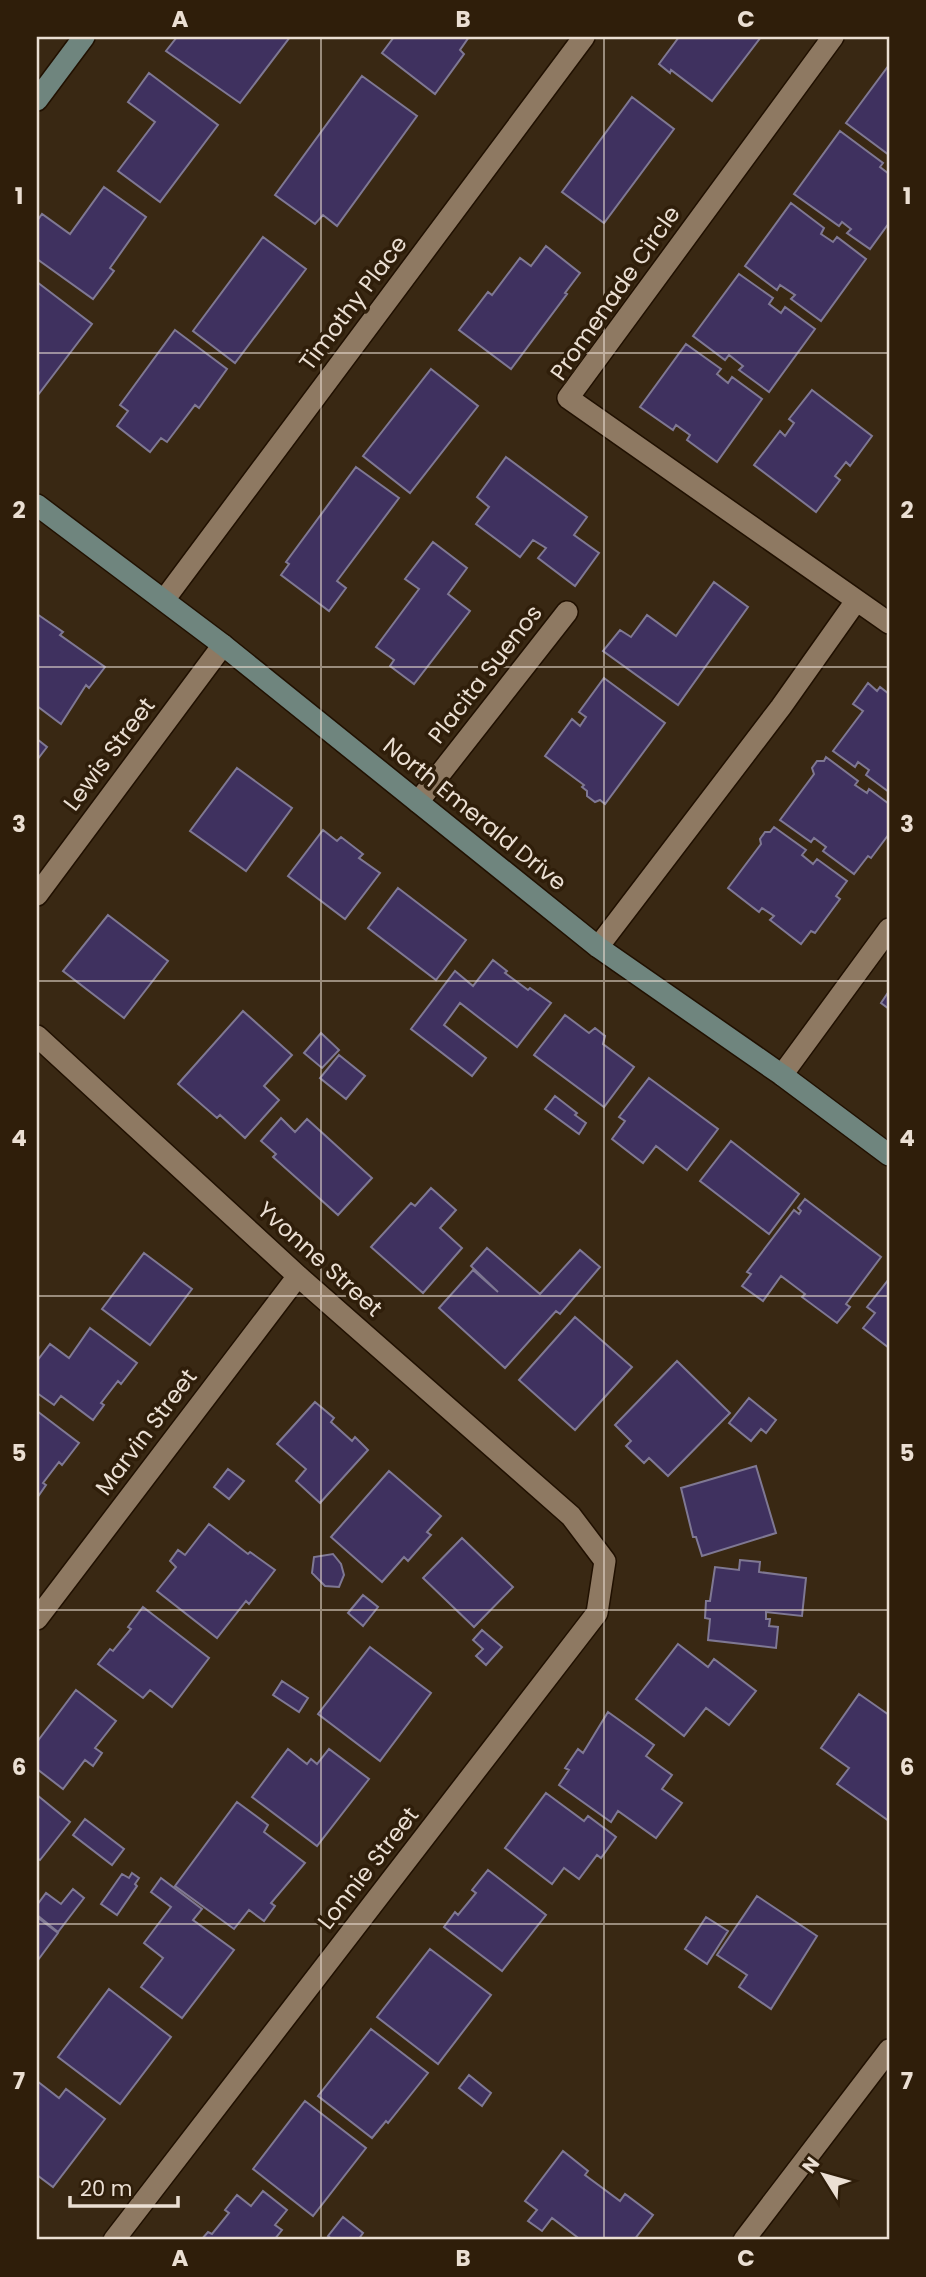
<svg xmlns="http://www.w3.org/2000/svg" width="926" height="2277" font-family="Poppins,sans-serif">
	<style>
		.building { fill: #3f315f; stroke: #7f7893; stroke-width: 2 }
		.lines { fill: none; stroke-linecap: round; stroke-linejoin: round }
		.street-casing { stroke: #201000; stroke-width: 24 }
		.secondary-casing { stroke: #201000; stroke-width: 24 }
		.street { stroke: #8e7962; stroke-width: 21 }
		.secondary { stroke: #6f857e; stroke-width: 21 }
		.grid { fill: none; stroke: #ebdfd3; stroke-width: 2; stroke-opacity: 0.55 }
		.labels { text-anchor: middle; stroke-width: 7; stroke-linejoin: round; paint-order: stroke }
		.street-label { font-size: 23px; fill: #ebdfd3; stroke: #2f1e0a }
		.neatline { fill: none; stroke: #ebdfd3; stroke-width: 2.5 }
		.grid-label { font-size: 23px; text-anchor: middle; font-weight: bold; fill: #ebdfd3 }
	</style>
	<rect width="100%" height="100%" fill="#392813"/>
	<path class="building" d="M177 37H290L240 103 166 51Z
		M394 37H469L460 50 464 54 435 94 382 53Z
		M679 37H761L712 101 671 70 670 73 659 64Z
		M889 65V155L846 123Z
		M149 73 218 125 160 202 118 171 155 122 128 102Z
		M362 76 417 116 337 226 323 215 315 224 275 195Z
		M632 97 674 129 604 223 562 192Z
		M840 131 883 163 880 167 889 174V223L870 249 847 233 851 229 842 222 839 226 794 194Z
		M104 187 146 217 110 268 114 271 93 299 37 259V221L42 214 70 234Z
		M791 203 824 228 821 234 833 242 837 237 866 259 821 321 791 299 795 295 780 285 777 290 745 266Z
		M263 237 306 269 235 363 193 331Z
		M546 246 580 273 565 293 567 294 511 369 459 330 488 292 492 295 520 258 531 266Z
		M739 274 773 298 769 304 781 313 785 307 815 329 769 392 739 370 743 366 729 355 725 360 693 336Z
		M37 282 92 324 38 395 37 394Z
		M175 330 227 369 199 408 195 405 167 442 161 438 150 452 117 426 128 411 120 405Z
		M686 344 721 369 717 374 728 383 732 377 762 399 717 462 687 440 690 435 676 425 673 430 640 407Z
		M431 369 478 406 410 493 363 456Z
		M812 390 872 436 850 466 846 462 835 476 840 480 816 512 754 465 780 431 785 436 794 423 789 419Z
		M506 457 587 517 574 535 599 553 575 586 538 558 546 548 533 540 520 557 476 524 489 507 477 497Z
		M356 467 399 498 337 581 346 588 329 611 281 575 289 564 286 562Z
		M433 542 467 568 448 594 470 611 414 684 390 666 394 660 376 647 419 589 405 579Z
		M714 582 748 607 678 705 603 651 620 630 631 637 647 615 676 636Z
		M37 614 63 632 60 635 105 667 89 688 86 685 61 724 37 706Z
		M604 678 665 723 605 804 600 800 595 802 587 796V791L582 787 584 785 545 756 572 719 580 726 586 717 579 712Z
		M868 683 877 691 880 687 889 694V792L866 775 869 770 858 762 855 767 833 751 863 711 853 704Z
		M37 739 47 747 37 760Z
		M826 757 858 781 855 785 867 793 869 789 889 804V834L871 858 868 856 854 874 823 851 826 847 814 838 811 842 780 820 814 774 812 768 817 761H824Z
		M237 768 292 808 246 871 190 831Z
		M774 827 806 850 802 855 813 864 817 859 847 881 836 896 840 899 815 933 811 931 801 944 770 920 774 916 762 908 759 912 728 888 761 844 760 839 765 832H770Z
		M323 830 337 841 341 837 363 854 359 858 380 873 345 919 288 876Z
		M398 888 466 940 436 980 368 928Z
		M108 915 168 961 124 1018 63 971Z
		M493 960 507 971 505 973 528 990 530 988 551 1003 517 1047 460 1003 444 1025 486 1058 472 1076 411 1029 455 971 473 986Z
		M889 991V1009L881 1003Z
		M243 1011 292 1055 264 1086 279 1100 245 1138 220 1115 217 1118 178 1084Z
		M565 1015 589 1033 595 1028 605 1036 603 1044 634 1067 604 1107 534 1055Z
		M321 1033 339 1050 322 1068 304 1053Z
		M339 1055 365 1076 346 1099 320 1078Z
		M649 1078 718 1129 687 1170 656 1146 643 1163 612 1139 625 1121 619 1117Z
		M555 1096 577 1113 575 1115 586 1123 579 1134 545 1109Z
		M281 1118 295 1132 307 1119 372 1178 338 1215 273 1157 276 1154 261 1141Z
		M731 1141 799 1194 769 1234 700 1181Z
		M431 1188 456 1210 440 1228 462 1248 423 1293 371 1247 411 1203 415 1206Z
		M805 1199 881 1257 846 1304 850 1307 837 1323 802 1297 805 1294 781 1276 763 1301 742 1286 751 1274 747 1272 794 1210 799 1214 801 1211 798 1208Z
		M487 1248 540 1294 580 1250 600 1267 560 1314 556 1311 505 1368 439 1308 473 1270 498 1292 471 1266Z
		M144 1253 192 1289 150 1345 102 1309Z
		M889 1279V1348L863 1328 875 1313 867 1307Z
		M575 1317 632 1367 575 1430 519 1380Z
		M90 1328 137 1363 121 1384 118 1381 101 1403 104 1405 93 1420 61 1396 54 1405 37 1393V1361L50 1344 69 1358Z
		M677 1361 730 1413 668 1476 649 1458 644 1463 626 1446 631 1441 615 1425Z
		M749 1398 776 1420 766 1433 761 1429 751 1441 729 1423Z
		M315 1402 334 1418 331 1422 352 1441 355 1437 368 1450 320 1503 296 1481 306 1469 277 1444Z
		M37 1411 79 1443 62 1465 59 1462 43 1483 46 1485 37 1498Z
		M756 1466 776 1533 702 1556 696 1537H693L681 1488Z
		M228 1469 244 1481 229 1499 214 1487Z
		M389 1471 441 1516 427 1532 431 1535 408 1561 404 1557 382 1582 331 1537Z
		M209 1524 248 1554 250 1552 275 1570 249 1604 246 1601 217 1638 157 1591 176 1567 170 1561 178 1550 185 1555Z
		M462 1538 513 1587 474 1627 423 1578Z
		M333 1554 341 1564 344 1575 339 1587 325 1586 312 1573 314 1557Z
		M740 1560 760 1562 759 1572 806 1578 802 1616 766 1612V1619H770L769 1626 778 1627 776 1648 708 1640 710 1619 705 1618 706 1601H710L715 1567 739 1570Z
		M363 1595 378 1607 363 1626 348 1613Z
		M143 1607 209 1658 172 1707 150 1690 143 1698 98 1664 110 1649 113 1651 131 1629 128 1627Z
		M482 1630 502 1647 486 1665 476 1656 483 1649 473 1640Z
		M678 1644 708 1667 714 1659 756 1691 729 1725 706 1708 684 1736 636 1699Z
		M370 1647 431 1693 380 1761 318 1714Z
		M282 1681 308 1698 299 1712 273 1695Z
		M76 1690 116 1721 95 1748 102 1753 93 1766 85 1760 63 1789 37 1769V1742Z
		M859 1694 889 1715V1821L837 1784 849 1768 821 1748Z
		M608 1712 654 1745 646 1756 672 1775 662 1789 682 1803 656 1838 618 1811 611 1822 559 1785 569 1770 565 1768 578 1749 583 1753Z
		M288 1749 307 1764 311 1759 317 1764 329 1749 369 1779 317 1846 252 1797Z
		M546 1793 584 1821 588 1816 616 1837 601 1858 597 1855 579 1879 564 1868 552 1884 505 1848Z
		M37 1795 70 1822 40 1860 37 1858Z
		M237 1802 268 1825 264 1832 305 1863 271 1903 275 1906 264 1921 249 1910 234 1929 175 1886Z
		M85 1819 124 1849 112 1865 73 1835Z
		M488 1870 546 1915 502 1971 444 1927 455 1912 458 1915 476 1893 472 1890Z
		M132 1873 139 1878 135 1884 137 1886 117 1915 101 1904 122 1874 129 1878Z
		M161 1878 202 1909 193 1920 234 1950 182 2018 141 1987 163 1958 144 1943 171 1907 151 1892Z
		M73 1889 84 1898 58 1932 37 1915V1905L46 1893 61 1904Z
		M757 1896 817 1936 771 2009 739 1987 747 1975 717 1955Z
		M37 1917 58 1933 38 1960 37 1959Z
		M706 1917 728 1931 707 1964 685 1949Z
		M430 1949 491 1995 438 2064 377 2017Z
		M109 1989 171 2037 120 2104 58 2057Z
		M371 2029 428 2073 388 2123 386 2121 372 2138 318 2096Z
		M469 2075 491 2093 482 2106 459 2088Z
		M37 2081 59 2098 66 2089 105 2119 53 2187 37 2175Z
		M305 2101 366 2148 313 2216 253 2169Z
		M563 2151 588 2171 585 2175 620 2201 625 2194 653 2215 634 2240H581L552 2218 542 2231 528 2221 537 2210 525 2201Z
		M263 2191 287 2210 275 2225 282 2230 274 2240H201L208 2232 212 2234 229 2213 225 2210 237 2195 251 2206Z
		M343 2217 363 2233 358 2240H333L328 2236Z"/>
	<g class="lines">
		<defs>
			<path id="street" d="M833 37 568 398 889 623
				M164 600 584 37
				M418 802 567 612
				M37 895 223 645
				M598 947 781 707 856 601
				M37 1036 298 1276 571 1516 605 1561 597 1613 114 2240
				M782 1075 889 929
				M37 1619 298 1276
				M744 2240 889 2050"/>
			<path id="secondary" d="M37 100 84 37
				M37 505 223 645 598 947 782 1075 889 1155"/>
		</defs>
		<use href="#street" class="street-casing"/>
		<use href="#secondary" class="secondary-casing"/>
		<use href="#street" class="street"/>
		<use href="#secondary" class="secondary"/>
	</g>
	<path class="grid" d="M321 37V2240M604 37V2240M37 353H889M37 667H889M37 981H889M37 1296H889M37 1610H889M37 1924H889"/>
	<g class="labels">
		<g class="street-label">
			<text transform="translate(615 293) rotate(-55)" y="8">Promenade Circle</text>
			<text transform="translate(353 303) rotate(-53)" y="8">Timothy Place</text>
			<text transform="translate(485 674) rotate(-52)" y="8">Placita Suenos</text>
			<text transform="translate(109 754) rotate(-53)" y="8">Lewis Street</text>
			<text transform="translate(475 814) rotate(39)" y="8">North Emerald Drive</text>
			<text transform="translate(320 1259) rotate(42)" y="8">Yvonne Street</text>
			<text transform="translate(146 1432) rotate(-53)" y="8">Marvin Street</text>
			<text transform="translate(368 1868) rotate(-52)" y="8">Lonnie Street</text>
		</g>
	</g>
	<rect width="926" height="2277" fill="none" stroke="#2f1e0a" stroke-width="77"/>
	<g transform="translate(824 2175) rotate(307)" stroke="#2f1e0a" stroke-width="5" paint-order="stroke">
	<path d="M0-5L12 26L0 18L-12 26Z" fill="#ebdfd3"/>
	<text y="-10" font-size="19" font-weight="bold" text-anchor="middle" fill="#ebdfd3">N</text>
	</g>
	<path d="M70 2196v10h108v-10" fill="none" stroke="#ebdfd3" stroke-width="3.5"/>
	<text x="80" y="2196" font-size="21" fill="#ebdfd3" stroke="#2f1e0a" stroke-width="5" paint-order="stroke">20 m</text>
	<rect x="38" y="38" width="850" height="2200" class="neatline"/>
	<g class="grid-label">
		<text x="180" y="27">A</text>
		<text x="463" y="27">B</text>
		<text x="746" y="27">C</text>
		<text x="19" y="204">1</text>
		<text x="907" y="204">1</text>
		<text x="19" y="518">2</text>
		<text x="907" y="518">2</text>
		<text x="19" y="832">3</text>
		<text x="907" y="832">3</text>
		<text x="19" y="1146">4</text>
		<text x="907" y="1146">4</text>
		<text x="19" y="1461">5</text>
		<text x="907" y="1461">5</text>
		<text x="19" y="1775">6</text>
		<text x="907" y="1775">6</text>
		<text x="19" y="2089">7</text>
		<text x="907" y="2089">7</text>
		<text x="180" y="2266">A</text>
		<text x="463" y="2266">B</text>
		<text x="746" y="2266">C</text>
	</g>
</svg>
